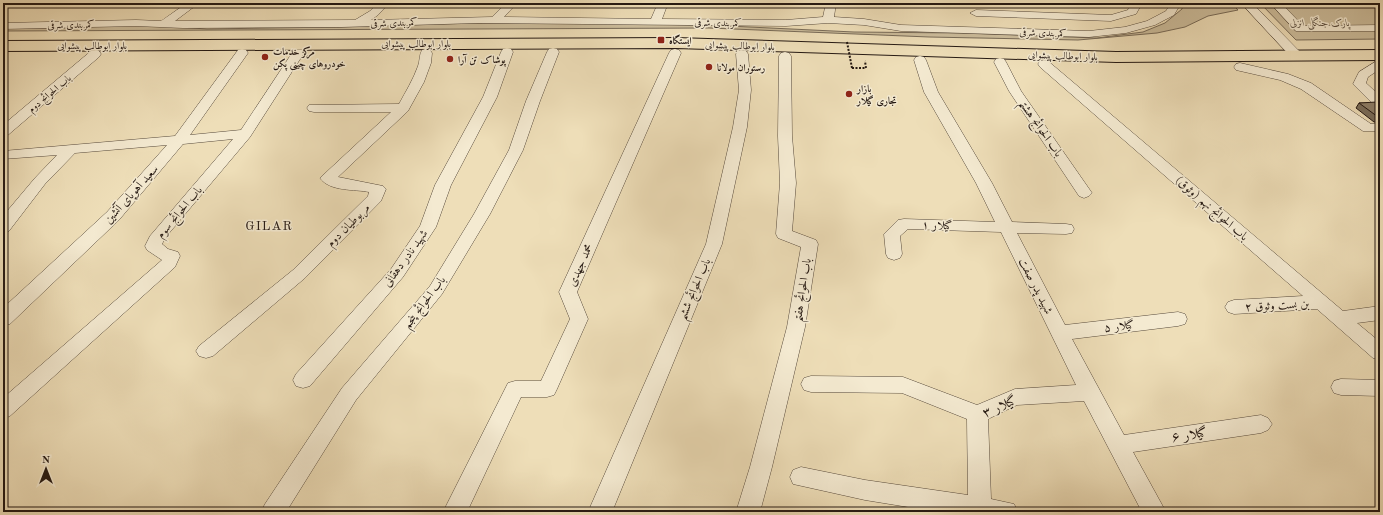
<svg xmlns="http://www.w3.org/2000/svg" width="1383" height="515" font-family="'Old Standard TT',Amiri,serif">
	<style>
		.green { fill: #ccbd9c; stroke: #786b58 }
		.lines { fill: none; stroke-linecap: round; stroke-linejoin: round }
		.minor-casing { stroke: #574a3c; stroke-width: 1 }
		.highway-casing { stroke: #251913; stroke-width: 2 }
		.path { stroke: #251913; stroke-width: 2; stroke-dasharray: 2 1.5; stroke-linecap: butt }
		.minor { fill: #f4ead1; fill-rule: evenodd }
		.highway { fill: #eedeb8; fill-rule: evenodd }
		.path-bridge { stroke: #251913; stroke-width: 2; stroke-dasharray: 2 1.5; stroke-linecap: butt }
		.wall { fill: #7a6d5a; stroke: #251913 }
		.building { fill: #8e7f69; stroke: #251913 }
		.poi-dot { fill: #8f2418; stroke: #f4ead1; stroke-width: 1.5 }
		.labels { text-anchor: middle; stroke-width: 3; stroke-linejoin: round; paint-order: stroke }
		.far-street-label { font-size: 10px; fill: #251913; stroke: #f4ead1 }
		.far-park-label { font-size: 10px; font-style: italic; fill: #574a3c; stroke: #f4ead1 }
		.far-poi-label { font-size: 10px; font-weight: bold; fill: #251913; stroke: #f4ead1; text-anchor: start }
		.street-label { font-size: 12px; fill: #251913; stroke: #f4ead1 }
		.neighbourhood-label { font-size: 13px; letter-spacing: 1px; fill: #251913; stroke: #f4ead1 }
		.near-street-label { font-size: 14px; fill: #251913; stroke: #f4ead1 }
	</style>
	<rect width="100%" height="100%" fill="#eedeb8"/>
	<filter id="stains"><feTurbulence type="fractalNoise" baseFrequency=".005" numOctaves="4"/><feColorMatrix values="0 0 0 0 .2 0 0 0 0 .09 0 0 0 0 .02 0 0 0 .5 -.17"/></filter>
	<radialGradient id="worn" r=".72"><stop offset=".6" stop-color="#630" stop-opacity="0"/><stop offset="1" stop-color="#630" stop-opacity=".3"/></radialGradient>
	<path class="green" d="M1183 3H1231L1238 10 1208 16 1185 27 1157 33 1078 40 929 37 709 28 3 31V28H72L130 24 207 29 335 27 475 23H565L707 25 854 32 960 33 1097 38 1143 32 1165 23 1182 9Z
		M1260 3H1380V39L1296 40Z"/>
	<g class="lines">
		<defs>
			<path id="minor" d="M187 3H199L175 21 355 20 370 11 378 3H389L378 15 371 20 492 17 506 3H517L504 17 651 19 658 3H668L662 19 786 20 823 17 826 3H836L834 17 864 19 901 25 1089 31 1125 27 1147 21 1166 11 1171 3H1181L1174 15 1155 25 1126 33 1089 37 901 31 864 25 828 23 786 26 478 23 342 27 183 28 136 26 3 29V23L136 20 161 21Z
				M1126 3H1137L1140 7 1136 14 1111 21 976 16 970 13 976 10 1111 15 1128 10 1129 7Z
				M1241 3H1252L1301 53 1303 56 1301 59H1293Z
				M1270 3H1281L1303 26 1380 25V31H1296Z
				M507 48 511 49 513 52 497 97 451 185 436 227 403 277 310 386 303 388 296 386 293 380 296 374 391 269 420 226 435 185 483 97 501 52 503 49Z
				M553 48 557 49 559 52 540 101 523 150 490 214 442 294 356 400 286 512H261L265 504 342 388 430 286 474 214 509 150 526 101 547 52 549 49Z
				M242 49 246 50 248 53 190 135 241 130 294 50H302L304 53 250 137 165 238 162 244 168 249 178 252 180 256 175 267 10 416 3 419V398L162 260 147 250 145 246 150 236 233 139 183 144 119 220 10 324 3 326V308L107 212 167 145 75 153 45 184 9 231 3 232V216L35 178 57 155 3 159V151L175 136 238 50Z
				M426 49 430 50 432 53 431 63 424 82 408 111 338 177 383 186 386 189 381 201 305 278 213 356 206 358 199 356 196 351 199 346 293 270 368 196 369 192C355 189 330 192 320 178L391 112H314L309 111 307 108 309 105 399 104C406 91 413 80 418 66 420 61 419 55 422 50Z
				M675 49 679 50 681 53 577 292 588 319 557 389 554 395 547 397H521L467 512H443L508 383 515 381H541L570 319 559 292 669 53 671 50Z
				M95 50 99 51 101 54 99 57 8 135 3 136V125L91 51Z
				M742 50 746 51 748 54 751 90 747 127 722 244 612 512H588L706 244 733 127 739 90 736 54 738 51Z
				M785 52 789 53 791 56 792 136 796 183 792 231 816 240 818 244 805 327 772 467 760 512H736L750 467 787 327 801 247 778 238 776 234 780 183 778 136 779 56 781 53Z
				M920 56 924 57 926 60 938 92 992 183 1012 222 1066 224 1072 225 1074 229 1072 233 1066 234 1017 233 1065 325 1178 312 1185 314 1187 319 1185 324 1178 326 1072 339 1124 435 1261 415 1268 418 1272 424 1268 430 1261 433 1133 452 1166 512H1142L1084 401 1017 405 988 419 991 499 1014 504 1018 512H939L865 500 793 484 790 477 793 470 801 467 865 480 968 495 967 419 902 393 811 392 804 390 801 384 804 378 811 376 903 377 977 405 1015 389 1076 385 1001 232 908 229 900 236 902 254 900 258 894 260 888 258 886 254 884 234 898 220 904 219 995 222 976 183 924 92 914 60 916 57Z
				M1000 58 1004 59 1006 62 1021 91 1092 193 1089 196 1084 198 1079 196 1009 91 994 62 996 59Z
				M1044 60 1048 61 1343 311 1380 306V320L1357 323 1380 342V360L1373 358 1317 309 1234 314 1228 312 1225 307 1228 302 1234 300 1303 296 1040 67 1038 64 1040 61Z
				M1375 62H1380V69L1368 77 1366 83 1380 96V107L1375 106 1353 84 1359 72Z
				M1240 63 1288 74 1311 83 1371 124 1380 123V131H1363L1301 89 1280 80 1236 70 1234 67 1236 64Z
				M1341 379 1380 380V396L1341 395 1334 393 1331 387 1334 381Z"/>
			<path id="highway" d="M676 38 1116 52 1380 50V60L1116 62 676 48 3 51V41Z"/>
		</defs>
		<use href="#minor" class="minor-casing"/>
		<use href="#highway" class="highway-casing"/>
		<path class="path" d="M852 68H866L865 61"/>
		<use href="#minor" class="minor"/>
		<use href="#highway" class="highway"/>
		<path class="path-bridge" d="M847 42 852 68"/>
	</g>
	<path class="wall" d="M1359 103 1380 104V122H1374L1356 108Z"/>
	<path class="building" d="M1377 102 1380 104V117H1378L1359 103Z"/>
	<g class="poi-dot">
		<rect x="657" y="36" width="8" height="8" rx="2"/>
		<circle cx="265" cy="57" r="4"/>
		<circle cx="450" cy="59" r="4"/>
		<circle cx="709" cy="67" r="4"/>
		<circle cx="849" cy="94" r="4"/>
	</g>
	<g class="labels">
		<g class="far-street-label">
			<text transform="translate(394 22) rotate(-2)" y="4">کمربندی شرقی</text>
			<text transform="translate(718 22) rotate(1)" y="4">کمربندی شرقی</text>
			<text transform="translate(71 24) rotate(-1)" y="4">کمربندی شرقی</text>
			<text transform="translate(1043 32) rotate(2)" y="4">کمربندی شرقی</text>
			<text x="416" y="47">بلوار ابوطالب پیشوایی</text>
			<text x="92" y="49">بلوار ابوطالب پیشوایی</text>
			<text transform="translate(740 45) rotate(2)" y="4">بلوار ابوطالب پیشوایی</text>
			<text transform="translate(1063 55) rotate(2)" y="4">بلوار ابوطالب پیشوایی</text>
			<text transform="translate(49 93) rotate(-40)" y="4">باب الحوائج دوم</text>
		</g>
		<g class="far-park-label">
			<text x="1320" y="26">پارک جنگلی انزلی</text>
		</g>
		<g class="far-poi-label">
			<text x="669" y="44">ایستگاه</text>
			<text x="273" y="55">مرکز خدمات<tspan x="273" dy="12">خودروهای چینی پکن</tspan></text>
			<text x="458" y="63">پوشاک تن آرا</text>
			<text x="717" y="71">رستوران مولانا</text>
			<text x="857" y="92">بازار<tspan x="857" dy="12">تجاری گیلار</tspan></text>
		</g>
		<g class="street-label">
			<text transform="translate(1041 128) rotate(55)" y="4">باب الحوائج هشتم</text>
			<text transform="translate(131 194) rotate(-48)" y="4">سعید آهوپای آتشین</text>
			<text transform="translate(1212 208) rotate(41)" y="4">باب الحوائج نهم (وثوق)</text>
			<text transform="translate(179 212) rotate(-50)" y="4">باب الحوائج سوم</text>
			<text transform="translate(348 225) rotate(-45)" y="4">مربوطیان دوم</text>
			<text transform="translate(937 225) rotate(2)" y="4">گیلار ۱</text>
			<text transform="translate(405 258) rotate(-54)" y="4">شهید نادر دهقانی</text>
			<text transform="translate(580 265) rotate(-66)" y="4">محمد جهدی</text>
			<text transform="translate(1036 286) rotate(63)" y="4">شهید پدر صفت</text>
			<text transform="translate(694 289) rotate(-67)" y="4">باب الحوائج ششم</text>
			<text transform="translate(802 290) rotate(-81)" y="4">باب الحوائج هفتم</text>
			<text transform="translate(424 302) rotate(-53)" y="4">باب الحوائج پنجم</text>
			<text transform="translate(1277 305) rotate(-3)" y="4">بن بست وثوق ۲</text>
			<text transform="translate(1119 326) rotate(-7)" y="4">گیلار ۵</text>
		</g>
		<g class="neighbourhood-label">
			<text x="269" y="230">GILAR</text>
		</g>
		<g class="near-street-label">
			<text transform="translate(999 406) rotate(-23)" y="5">گیلار ۳</text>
			<text transform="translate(1189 434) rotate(-8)" y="5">گیلار ۶</text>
		</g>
	</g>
	<rect width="1383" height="515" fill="none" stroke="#eedeb8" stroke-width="16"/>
	<rect x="4" y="4" width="1375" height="507" fill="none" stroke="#251913" stroke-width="2"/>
	<rect x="8" y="8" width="1367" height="499" fill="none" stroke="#251913"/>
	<g transform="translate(46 469)" stroke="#f4ead1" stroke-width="3" paint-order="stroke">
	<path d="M0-3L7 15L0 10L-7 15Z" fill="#251913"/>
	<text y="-6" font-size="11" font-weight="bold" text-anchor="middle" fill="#251913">N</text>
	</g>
	<rect width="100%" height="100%" filter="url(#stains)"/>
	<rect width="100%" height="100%" fill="url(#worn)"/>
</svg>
